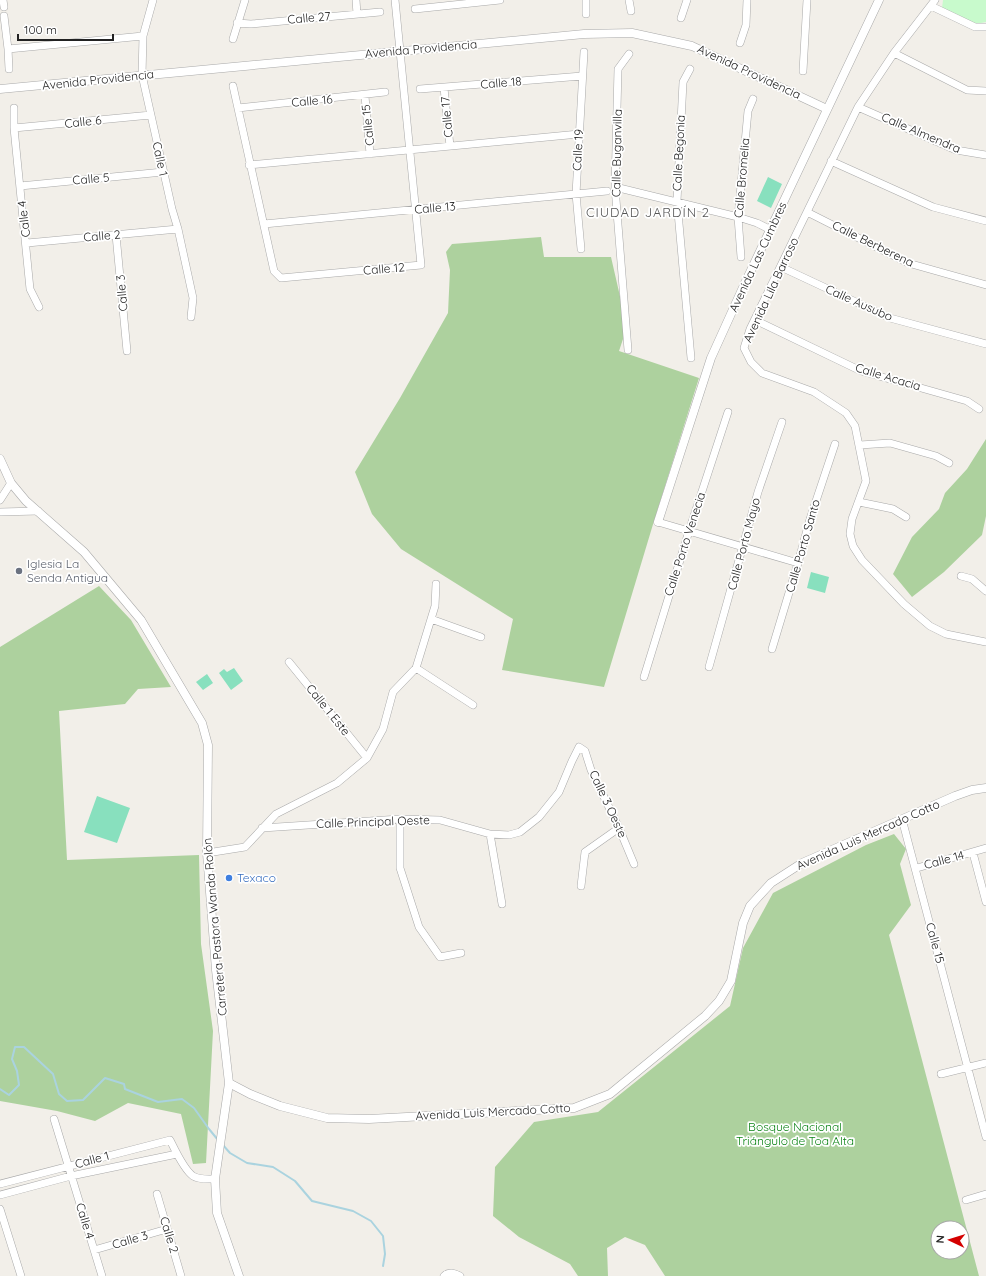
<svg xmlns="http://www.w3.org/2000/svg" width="986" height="1276" font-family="Quicksand,sans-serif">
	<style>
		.forest { fill: #add19e; fill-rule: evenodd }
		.park { fill: #c8facc }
		.pitch { fill: #88e0be }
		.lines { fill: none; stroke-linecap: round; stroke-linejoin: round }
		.stream { stroke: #aad3df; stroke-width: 2 }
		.minor-casing { stroke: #a9a9a9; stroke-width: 8 }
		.tertiary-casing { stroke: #a9a9a9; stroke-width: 9 }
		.minor { stroke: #fff; stroke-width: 7 }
		.tertiary { stroke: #fff; stroke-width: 8 }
		.worship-dot { fill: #6b7280; stroke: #fff; stroke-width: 1.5 }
		.shop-dot { fill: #3f7fe0; stroke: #fff; stroke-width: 1.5 }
		.labels { text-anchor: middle; stroke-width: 3.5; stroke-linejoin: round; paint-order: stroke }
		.street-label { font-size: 12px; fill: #222; stroke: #fff }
		.worship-label { font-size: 12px; fill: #5b616d; stroke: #fff; text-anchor: start }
		.shop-label { font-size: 12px; fill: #366cbe; stroke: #fff; text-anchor: start }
		.park-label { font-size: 12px; fill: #0c8416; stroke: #fff }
		.neighbourhood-label { font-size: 13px; letter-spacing: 1px; fill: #555; stroke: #fff }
	</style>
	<rect width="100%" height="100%" fill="#f2efe9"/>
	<path class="forest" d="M541 237 544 257H611L627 327 619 351 699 378 654 521 604 687 502 670 513 619 401 549 372 514 355 472 400 398 448 313 450 270 446 252 452 244Z
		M986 439V516L982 535 944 572 912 597 893 574 912 537 939 509 945 493 967 469Z
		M99 586 131 620 171 687 138 689 125 704 59 711 67 860 199 855 201 944 213 1031 206 1163 193 1164 181 1114 128 1103 95 1121 57 1111 0 1101V647Z
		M894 834 906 849 900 864 911 905 889 935 979 1276H665L645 1245 625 1237 607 1248 608 1276H578L570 1264 519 1237 493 1216 495 1167 534 1122 598 1112 730 1006 743 948 773 893 866 845ZM938 1228H962V1252H938Z"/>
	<path class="park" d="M943 0H986V22L976 24 942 8Z"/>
	<path class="pitch" d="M768 177 782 184 771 208 757 201Z
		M811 572 829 577 825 593 807 588Z
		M234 668 243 681 231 690 219 673 224 669 227 672Z
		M207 674 213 683 203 690 196 682Z
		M97 796 130 808 117 843 84 832Z"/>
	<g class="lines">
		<path class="stream" d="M0 1089 9 1095 19 1085 17 1071 12 1059 15 1047H24L53 1074 59 1094 67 1101 83 1100 105 1078 124 1084 125 1089 158 1102 182 1099 194 1108 209 1129 218 1140
			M222 1144 230 1153 247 1163 273 1167 295 1181 312 1201 353 1211 371 1221 383 1236 385 1254 383 1266"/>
		<defs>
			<path id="minor" d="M3 0 4 7
				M153 0 143 36 142 75 172 209 178 229 193 298 191 317
				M356 0 357 14
				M629 0 631 11
				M935 0 894 53 858 107 750 329 744 348 751 362 762 373 814 392 846 413 855 426 866 481 852 519 850 534 853 546 862 560 904 604 930 626 946 634 986 642
				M931 6 975 27H986
				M415 9 500 0
				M586 14V0
				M4 16 8 49 9 69
				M681 18 687 0
				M237 23 251 24 380 12
				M233 39 245 0
				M740 43 746 25 747 0
				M8 49 143 36
				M894 53 967 90 986 91
				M690 69 683 82 677 201 691 358
				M803 71 807 0
				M233 86 274 271 281 278 421 265 395 0
				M444 88 450 146
				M420 89 582 76
				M365 96 370 154
				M858 107 956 150 986 155
				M14 108V128L30 289 39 307
				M238 108 385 92
				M14 128 151 115
				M831 161 933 207 986 221
				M249 165 579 134
				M20 186 163 172
				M615 187 738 217 757 223 771 230
				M807 212 908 263 986 285
				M264 224 607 191
				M116 235 127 351
				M27 243 178 229
				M581 249 576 194 584 52
				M741 257 738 217 748 111 753 99
				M781 267 890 318 986 344
				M755 320 861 371 967 401 979 409
				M628 350 615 187 618 69 629 54
				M860 445 890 443 936 456 949 463
				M0 500 11 483
				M859 502 893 509 906 517
				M0 512 38 511
				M658 522 798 563
				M961 576 972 579 986 591
				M431 619 481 637
				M772 649 798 563 810 519 835 444
				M289 662 367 758
				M709 667 758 492 782 422
				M416 668 473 705
				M644 677 689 531 728 412
				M400 819V868L419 927 440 957 461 953
				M902 819 986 1137
				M262 828 400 819 440 820 490 834 509 835 520 832 539 817 559 792 572 761 579 747 585 751 591 770 619 828 634 864
				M490 834 502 904
				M207 853 245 847 276 814 337 783 367 758 383 729 393 692 416 668 435 606 436 584
				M973 853 986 902
				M916 869 917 868 986 848
				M581 886 585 852 619 828
				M941 1074 986 1063
				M54 1119 102 1276
				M0 1184 170 1140C175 1150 184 1170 193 1176 199 1180 208 1179 215 1179
				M157 1194 181 1276
				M0 1195 71 1176 177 1154
				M966 1200 986 1194
				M0 1209 21 1276
				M94 1250 167 1229
				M444 1276C449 1271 454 1273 460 1276"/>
			<path id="tertiary" d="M0 89 584 34 632 33 692 46 827 109
				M0 459 11 483 26 501 84 552 141 620 202 723 208 745 207 853 216 970 229 1083 215 1179 217 1213 239 1276
				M658 522 711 358 745 283 879 0
				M229 1083 250 1094 280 1106 327 1118 369 1119 574 1108 610 1094 705 1016 719 1001 731 981 743 923 750 906 771 883 802 863 955 796 972 790 986 788"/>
		</defs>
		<use href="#minor" class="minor-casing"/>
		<use href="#tertiary" class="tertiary-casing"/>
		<use href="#minor" class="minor"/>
		<use href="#tertiary" class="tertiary"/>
	</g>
	<circle class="worship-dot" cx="19" cy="571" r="4"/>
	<circle class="shop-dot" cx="229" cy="878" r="4"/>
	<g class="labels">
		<g class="street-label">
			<text transform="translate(309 18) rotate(-5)" y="4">Calle 27</text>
			<text transform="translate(421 49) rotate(-5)" y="4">Avenida Providencia</text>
			<text transform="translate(749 72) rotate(25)" y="4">Avenida Providencia</text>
			<text transform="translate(98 80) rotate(-6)" y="4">Avenida Providencia</text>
			<text transform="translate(501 83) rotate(-5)" y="4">Calle 18</text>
			<text transform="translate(312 101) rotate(-5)" y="4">Calle 16</text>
			<text transform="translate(447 117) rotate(-95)" y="4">Calle 17</text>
			<text transform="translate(83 122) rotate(-6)" y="4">Calle 6</text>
			<text transform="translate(368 125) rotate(-96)" y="4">Calle 15</text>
			<text transform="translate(921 133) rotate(23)" y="4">Calle Almendra</text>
			<text transform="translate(578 150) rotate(-87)" y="4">Calle 19</text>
			<text transform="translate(617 153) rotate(-89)" y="4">Calle Buganvilla</text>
			<text transform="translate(679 153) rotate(-87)" y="4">Calle Begonia</text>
			<text transform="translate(160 159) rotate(78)" y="4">Calle 1</text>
			<text transform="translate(742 178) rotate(-85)" y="4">Calle Bromelia</text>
			<text transform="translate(91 179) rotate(-5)" y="4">Calle 5</text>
			<text transform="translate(435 208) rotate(-5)" y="4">Calle 13</text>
			<text transform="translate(24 219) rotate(-97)" y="4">Calle 4</text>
			<text transform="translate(102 236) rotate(-5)" y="4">Calle 2</text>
			<text transform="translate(873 244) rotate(26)" y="4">Calle Berberena</text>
			<text transform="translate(758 257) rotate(-65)" y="4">Avenida Las Cumbres</text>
			<text transform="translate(384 269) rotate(-5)" y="4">Calle 12</text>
			<text transform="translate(771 290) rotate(-65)" y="4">Avenida Lila Barroso</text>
			<text transform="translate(122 293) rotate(-95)" y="4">Calle 3</text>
			<text transform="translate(859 303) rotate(24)" y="4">Calle Ausubo</text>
			<text transform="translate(888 377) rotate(17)" y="4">Calle Acacia</text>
			<text transform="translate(685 544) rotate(-72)" y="4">Calle Porto Venecia</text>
			<text transform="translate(744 544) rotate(-75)" y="4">Calle Porto Mayo</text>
			<text transform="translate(803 546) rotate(-74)" y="4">Calle Porto Santo</text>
			<text transform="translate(328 710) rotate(51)" y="4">Calle 1 Este</text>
			<text transform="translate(608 804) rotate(65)" y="4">Calle 3 Oeste</text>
			<text transform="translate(373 822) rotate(-2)" y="4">Calle Principal Oeste</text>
			<text transform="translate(868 835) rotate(-24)" y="4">Avenida Luis Mercado Cotto</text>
			<text transform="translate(944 860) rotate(-15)" y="4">Calle 14</text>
			<text transform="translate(215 927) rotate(-95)" y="4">Carretera Pastora Wanda Rolón</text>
			<text transform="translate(935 943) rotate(75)" y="4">Calle 15</text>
			<text transform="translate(493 1112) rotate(-3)" y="4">Avenida Luis Mercado Cotto</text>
			<text transform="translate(92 1160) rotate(-15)" y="4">Calle 1</text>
			<text transform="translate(85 1221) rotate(73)" y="4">Calle 4</text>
			<text transform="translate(169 1235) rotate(73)" y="4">Calle 2</text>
			<text transform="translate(130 1240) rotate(-16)" y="4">Calle 3</text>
		</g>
		<g class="worship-label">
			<text x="27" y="568">Iglesia La<tspan x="27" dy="14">Senda Antigua</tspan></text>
		</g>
		<g class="shop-label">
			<text x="237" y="882">Texaco</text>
		</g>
		<g class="park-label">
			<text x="795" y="1131">Bosque Nacional<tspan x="795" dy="14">Triángulo de Toa Alta</tspan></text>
		</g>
		<g class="neighbourhood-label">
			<text x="648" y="217">CIUDAD JARDÍN 2</text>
		</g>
	</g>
	<g transform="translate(950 1240) rotate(274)"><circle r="19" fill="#ffffff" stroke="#a7a7a7"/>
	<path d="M0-3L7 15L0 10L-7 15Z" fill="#d40000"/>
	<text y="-6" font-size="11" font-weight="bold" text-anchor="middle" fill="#222222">N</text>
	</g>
	<path d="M18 34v6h95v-6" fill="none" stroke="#222222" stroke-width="2"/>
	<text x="24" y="34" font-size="12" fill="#222222" stroke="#ffffff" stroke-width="3" paint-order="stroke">100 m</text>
</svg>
